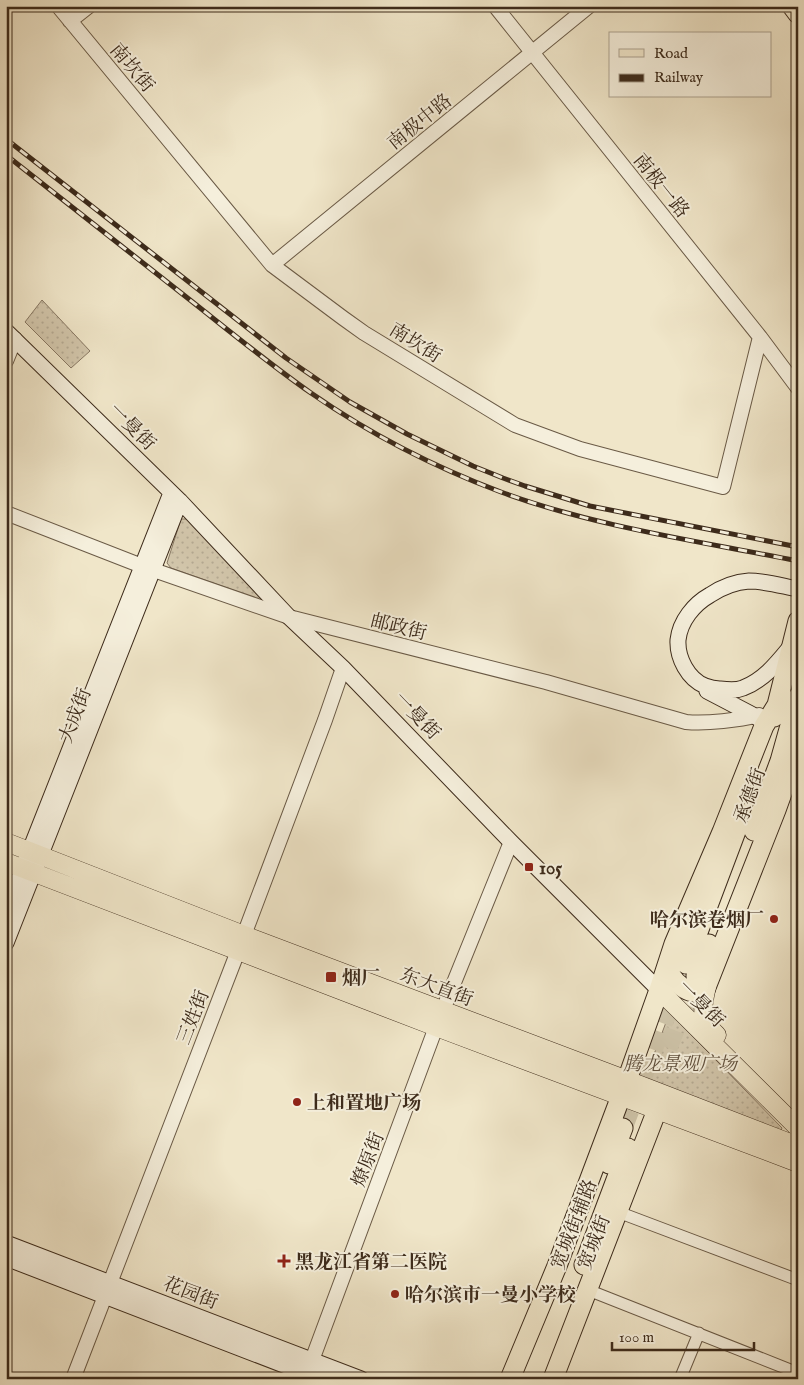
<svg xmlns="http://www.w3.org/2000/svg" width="804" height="1385" font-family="'IM FELL English','Noto Serif SC',serif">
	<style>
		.grass { fill: url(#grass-dots); stroke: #887863 }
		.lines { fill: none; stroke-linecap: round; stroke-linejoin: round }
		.trunk-tunnel { stroke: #ccc1a6; stroke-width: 19; stroke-dasharray: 19 9; stroke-linecap: butt }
		.minor-casing { stroke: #6a5a46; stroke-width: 13 }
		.tertiary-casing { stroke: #6a5a46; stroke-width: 16 }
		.secondary-casing { stroke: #3d2b1b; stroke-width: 17 }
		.primary-casing { stroke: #3d2b1b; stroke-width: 19 }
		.trunk-casing { stroke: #3d2b1b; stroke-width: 21 }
		.minor { stroke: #f5efdc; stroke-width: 11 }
		.tertiary { stroke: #f5efdc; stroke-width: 14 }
		.secondary { stroke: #f5efdc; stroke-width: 15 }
		.primary { stroke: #f0e6c9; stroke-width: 18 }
		.trunk { stroke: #f0e6c9; stroke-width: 19 }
		.rail-casing { stroke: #3d2b1b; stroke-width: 5 }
		.rail { stroke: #f5efdc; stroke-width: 3; stroke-dasharray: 9; stroke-linecap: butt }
		.poi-dot { fill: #8f2418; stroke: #f5efdc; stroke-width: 2 }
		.labels { text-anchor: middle; stroke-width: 4; stroke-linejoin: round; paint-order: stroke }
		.street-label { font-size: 19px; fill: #3d2b1b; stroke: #f5efdc }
		.poi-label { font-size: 19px; font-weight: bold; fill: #3d2b1b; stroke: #f5efdc; text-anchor: start }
		.park-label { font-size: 19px; font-style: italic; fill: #62523f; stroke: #f5efdc }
	</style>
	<defs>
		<pattern id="grass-dots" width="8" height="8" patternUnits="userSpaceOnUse" patternTransform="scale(1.25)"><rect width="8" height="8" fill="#d2c6ab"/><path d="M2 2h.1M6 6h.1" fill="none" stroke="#b5aa93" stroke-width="1.8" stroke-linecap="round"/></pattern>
	</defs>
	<rect width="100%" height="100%" fill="#f0e6c9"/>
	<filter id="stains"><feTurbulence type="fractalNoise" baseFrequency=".004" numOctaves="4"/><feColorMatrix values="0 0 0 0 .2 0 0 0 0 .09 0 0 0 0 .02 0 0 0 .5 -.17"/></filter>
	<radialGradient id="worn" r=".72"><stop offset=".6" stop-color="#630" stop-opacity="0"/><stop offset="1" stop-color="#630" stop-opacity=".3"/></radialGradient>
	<path class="grass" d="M42 300 90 351 71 368 25 322Z
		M181 519H187L264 601 171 568 167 563Z
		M672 1015 782 1128 780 1133 649 1080 647 1073 668 1017Z"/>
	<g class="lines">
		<path class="trunk-tunnel" d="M668 1048 696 976
			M623 1128 686 964"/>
		<defs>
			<path id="minor" d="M618 1212 798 1280
				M588 1290 798 1373
				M680 1379 699 1333"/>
			<path id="tertiary" d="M58 6 272 265 343 318 364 333 515 425 580 449 723 487 760 337
				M495 6 760 337 798 388
				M70 21 89 6
				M272 265 589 6
				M6 361 15 339
				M6 513 142 566 289 617 546 682 686 722C707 724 739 720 759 715
				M308 1371 436 1027 511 842
				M73 1379 238 951 325 720 343 668"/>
			<path id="secondary" d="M6 331 180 501 289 617 343 668 511 842 659 990
				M791 646C777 663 764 680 743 688 736 691 728 690 720 689 715 689 710 688 705 686 688 679 677 658 678 640 680 621 694 604 710 595 722 587 735 582 749 581 765 581 782 586 798 589
				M707 691 751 714 766 723
				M6 911 171 493
				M6 943 180 501
				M6 1243 361 1379
				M6 1258 320 1379"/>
			<path id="primary" d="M6 842 244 935 627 1080 798 1146
				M6 862 436 1027 798 1163
				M707 986C702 1009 699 1018 717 1035
				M659 990 798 1128"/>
			<path id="trunk" d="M792 6 798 14
				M774 717 798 621
				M754 831 780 761 798 697
				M686 964 738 826
				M668 965C668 980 691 999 705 990L776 810 798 749
				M696 976 709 944
				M627 1080 659 990 674 944 722 832 764 726 777 705
				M609 1164 623 1128
				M584 1265 628 1148
				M510 1379 557 1266 621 1096
				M553 1379 657 1110"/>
		</defs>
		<use href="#minor" class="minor-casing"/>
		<use href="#tertiary" class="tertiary-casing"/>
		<use href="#secondary" class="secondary-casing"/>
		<use href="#primary" class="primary-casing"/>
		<use href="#trunk" class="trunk-casing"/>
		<use href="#minor" class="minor"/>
		<use href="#tertiary" class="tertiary"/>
		<use href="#secondary" class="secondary"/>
		<use href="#primary" class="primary"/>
		<use href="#trunk" class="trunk"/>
		<defs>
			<path id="rail" d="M6 139 286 358 350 402 407 434 473 466 503 478 525 486 590 506 798 547
				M6 155C66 202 125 249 185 296 227 329 268 363 311 393 370 434 434 467 501 492 596 527 698 541 798 561"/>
		</defs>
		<use href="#rail" class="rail-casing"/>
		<use href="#rail" class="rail"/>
	</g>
	<g class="poi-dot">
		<rect x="524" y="862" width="10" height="10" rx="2.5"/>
		<circle cx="774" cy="919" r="5"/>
		<rect x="325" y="971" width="12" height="12" rx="2.5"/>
		<circle cx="297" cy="1102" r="5"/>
		<path d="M281.5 1253.5h5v5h5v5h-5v5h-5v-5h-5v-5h5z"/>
		<circle cx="395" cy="1294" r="5"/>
	</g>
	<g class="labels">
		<g class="street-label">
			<text transform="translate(133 67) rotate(50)" y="7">南坎街</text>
			<text transform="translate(419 121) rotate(-39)" y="7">南极中路</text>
			<text transform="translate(662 185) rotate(51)" y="7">南极一路</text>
			<text transform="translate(416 342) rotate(32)" y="7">南坎街</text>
			<text transform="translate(133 426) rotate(45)" y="7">一曼街</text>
			<text transform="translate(399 626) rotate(14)" y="7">邮政街</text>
			<text transform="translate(74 715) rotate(-69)" y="7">大成街</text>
			<text transform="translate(418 715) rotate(46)" y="7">一曼街</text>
			<text transform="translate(749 795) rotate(-70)" y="7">承德街</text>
			<text transform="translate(437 986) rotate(21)" y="7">东大直街</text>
			<text transform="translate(702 1003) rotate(45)" y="7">一曼街</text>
			<text transform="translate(192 1017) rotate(-69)" y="7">三姓街</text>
			<text transform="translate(367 1159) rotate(-69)" y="7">燎原街</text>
			<text transform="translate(573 1224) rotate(-69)" y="7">宽城街辅路</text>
			<text transform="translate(593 1242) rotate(-69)" y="7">宽城街</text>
			<text transform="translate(191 1292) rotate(21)" y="7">花园街</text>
		</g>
		<g class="poi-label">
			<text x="539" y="874">105</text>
			<text x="764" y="926" text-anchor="end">哈尔滨卷烟厂</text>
			<text x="342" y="984">烟厂</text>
			<text x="307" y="1109">上和置地广场</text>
			<text x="295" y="1268">黑龙江省第二医院</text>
			<text x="405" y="1301">哈尔滨市一曼小学校</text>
		</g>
		<g class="park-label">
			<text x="680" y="1070">腾龙景观广场</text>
		</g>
	</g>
	<rect width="804" height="1385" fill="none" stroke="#f0e6c9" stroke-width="25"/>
	<rect x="8" y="8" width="789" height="1370" fill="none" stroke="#3d2b1b" stroke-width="2.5"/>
	<rect x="12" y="12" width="779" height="1360" fill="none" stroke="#3d2b1b"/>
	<rect x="609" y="32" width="162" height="65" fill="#f5efdc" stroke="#aba18f"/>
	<rect x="619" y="49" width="25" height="8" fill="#f0e6c9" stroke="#aba18f"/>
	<text x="654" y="58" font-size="15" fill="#3d2b1b">Road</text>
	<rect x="619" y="74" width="25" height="8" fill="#3d2b1b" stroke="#aba18f"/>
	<text x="654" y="82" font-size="15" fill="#3d2b1b">Railway</text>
	<path d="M612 1342v8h142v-8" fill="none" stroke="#3d2b1b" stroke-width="2.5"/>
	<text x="619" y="1342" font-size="15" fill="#3d2b1b" stroke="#f5efdc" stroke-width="4" paint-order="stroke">100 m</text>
	<rect width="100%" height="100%" filter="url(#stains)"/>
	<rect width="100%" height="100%" fill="url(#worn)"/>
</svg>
